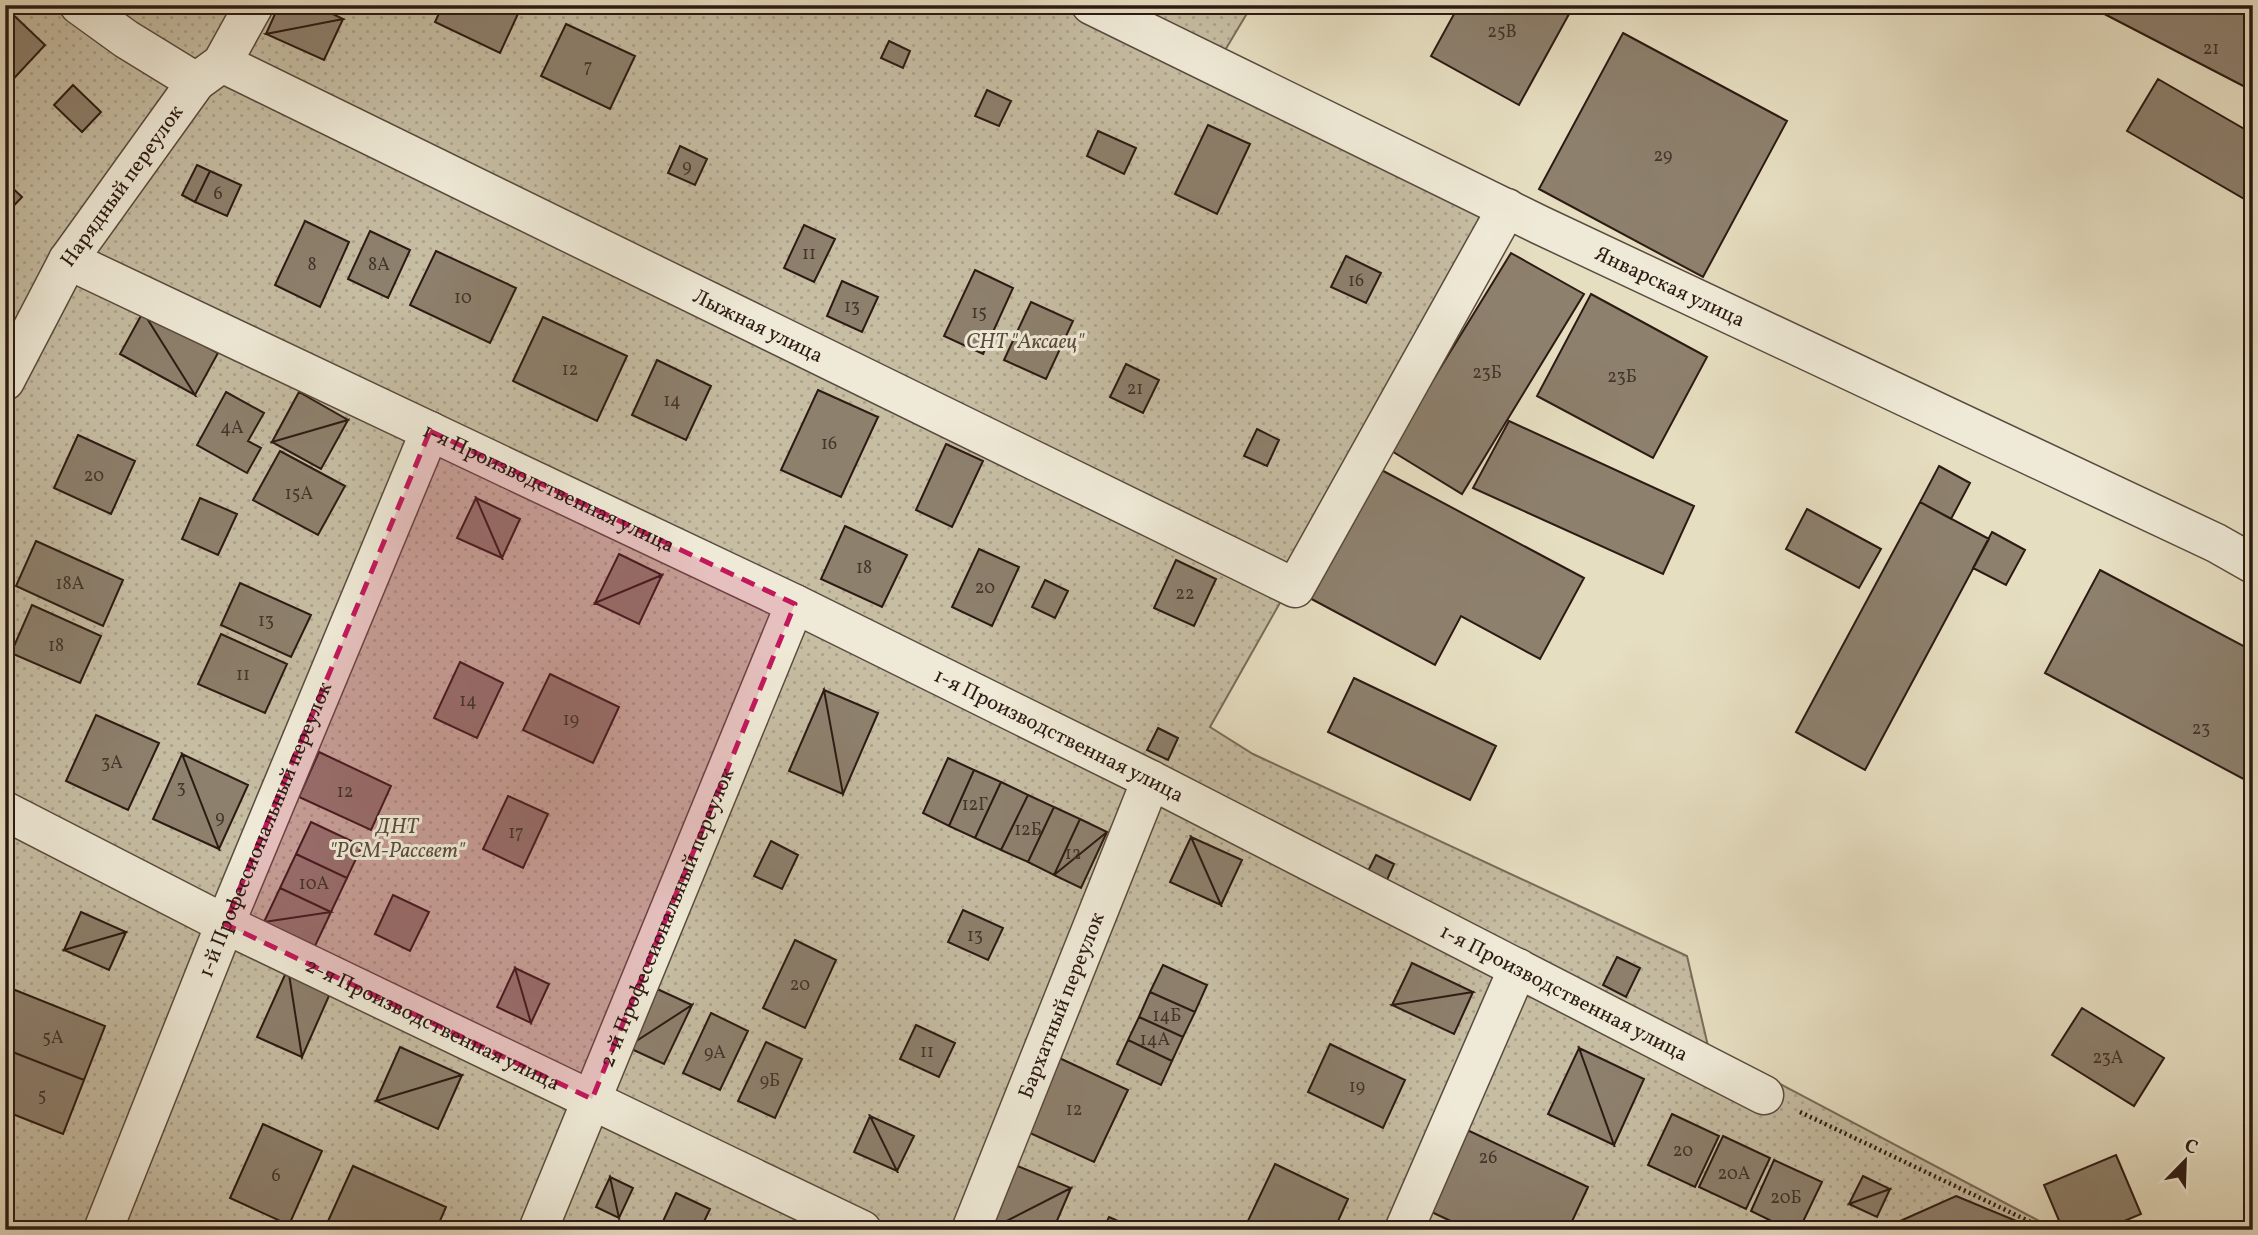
<svg xmlns="http://www.w3.org/2000/svg" width="2258" height="1235" font-family="Vollkorn,serif">
	<style>
		.park { fill: url(#park-dots); stroke: #796c5b; stroke-width: 2 }
		.building { fill: #8d806d; stroke: #2c1a13; stroke-width: 2 }
		.lines { fill: none; stroke-linecap: round; stroke-linejoin: round }
		.minor-casing { stroke: #5a4b3e; stroke-width: 41 }
		.path { stroke: #2c1a13; stroke-width: 4.5; stroke-dasharray: 2 3.5; stroke-linecap: butt }
		.minor { stroke: #efead7; stroke-width: 38 }
		.marked { fill: #c2185b; fill-opacity: 0.2; stroke: #c2185b; stroke-width: 5; stroke-dasharray: 14 9; stroke-linejoin: round }
		.labels { text-anchor: middle; stroke-width: 6; stroke-linejoin: round; paint-order: stroke }
		.number-label { font-size: 18px; fill: #44342a }
		.street-label { font-size: 21px; fill: #2c1a13; stroke: #efead7 }
		.park-label { font-size: 21px; font-style: italic; fill: #5a4b3e; stroke: #efead7 }
	</style>
	<defs>
		<pattern id="park-dots" width="8" height="8" patternUnits="userSpaceOnUse" patternTransform="scale(1.75)"><rect width="8" height="8" fill="#c6bda3"/><path d="M2 2h.1M6 6h.1" fill="none" stroke="#aaa28b" stroke-width="1.8" stroke-linecap="round"/></pattern>
	</defs>
	<rect width="100%" height="100%" fill="#e6dec1"/>
	<filter id="stains"><feTurbulence type="fractalNoise" baseFrequency=".00286" numOctaves="4"/><feColorMatrix values="0 0 0 0 .2 0 0 0 0 .09 0 0 0 0 .02 0 0 0 .5 -.17"/></filter>
	<radialGradient id="worn" r=".72"><stop offset=".6" stop-color="#630" stop-opacity="0"/><stop offset="1" stop-color="#630" stop-opacity=".3"/></radialGradient>
	<path class="park" d="M5 5H1252L1215 67 1502 209 1210 727 1253 754 1687 956 1708 1046 2043 1223 2046 1230H5Z"/>
	<path class="building" d="M279 5H315L343 19 266 34Z
		M443 5H522L500 53 435 22Z
		M1459 5H1574L1519 105 1431 56Z
		M2087 5H2253V91Z
		M5 7 45 45 5 88Z
		M343 19 324 60 266 34Z
		M566 24 635 56 610 109 541 76Z
		M1623 33 1787 121 1703 277 1539 189Z
		M889 41 910 51 903 68 881 58Z
		M2158 79 2253 134V204L2127 131Z
		M73 85 101 112 82 132 54 105Z
		M987 90 1011 101 999 126 975 116Z
		M1208 125 1250 144 1217 214 1175 194Z
		M1098 131 1136 148 1124 174 1087 156Z
		M680 146 707 159 695 185 668 173Z
		M197 165 210 171 195 202 182 195Z
		M210 171 241 185 227 216 195 202Z
		M5 181 22 197 5 215Z
		M305 221 349 242 320 307 275 285Z
		M804 225 835 239 814 282 784 268Z
		M370 231 410 250 388 298 348 279Z
		M436 251 516 288 490 343 410 305Z
		M1511 253 1584 294 1462 494 1390 450Z
		M1346 256 1381 273 1366 303 1331 287Z
		M975 270 1013 288 983 354 944 336Z
		M842 281 878 297 862 332 827 316Z
		M1591 294 1707 357 1653 458 1537 396Z
		M1031 302 1073 321 1046 379 1004 360Z
		M143 312 218 353 195 395Z
		M143 312 195 395 120 354Z
		M543 317 627 356 597 421 513 381Z
		M657 360 711 386 686 440 632 415Z
		M1126 364 1159 380 1143 413 1110 397Z
		M818 390 878 417 841 497 781 470Z
		M226 392 264 413 248 441 261 448 247 473 197 445Z
		M299 392 348 420 272 442Z
		M348 420 321 469 272 442Z
		M1509 421 1694 506 1663 574 1473 488Z
		M1257 429 1279 440 1267 466 1244 456Z
		M78 435 135 461 111 514 54 488Z
		M946 444 983 461 952 527 916 510Z
		M280 451 345 486 318 535 253 500Z
		M1374 466 1584 578 1540 659 1461 616 1435 665 1304 595Z
		M1939 466 1970 483 1951 519 1920 502Z
		M200 498 237 514 218 555 182 539Z
		M476 498 502 558 457 538Z
		M476 498 520 519 502 558Z
		M1920 502 1989 539 1865 770 1796 732Z
		M1807 509 1881 549 1859 588 1786 549Z
		M845 526 907 555 882 607 821 579Z
		M1992 532 2025 550 2006 585 1973 568Z
		M36 541 123 580 103 626 16 586Z
		M979 549 1019 567 992 626 952 607Z
		M619 554 662 575 595 603Z
		M1176 560 1216 579 1194 626 1154 608Z
		M2100 570 2253 651V784L2045 673Z
		M662 575 639 624 595 603Z
		M1045 580 1068 591 1055 618 1032 607Z
		M240 583 311 615 291 657 221 625Z
		M32 605 101 636 80 683 11 653Z
		M221 634 287 664 265 713 198 684Z
		M460 662 503 683 477 738 434 718Z
		M550 674 619 707 593 763 523 730Z
		M1354 678 1496 746 1470 800 1328 732Z
		M824 690 878 713 843 794Z
		M824 690 843 794 789 771Z
		M96 715 159 743 128 810 66 781Z
		M1158 728 1178 738 1168 760 1147 750Z
		M319 752 391 786 371 830 299 797Z
		M182 754 219 849 153 819Z
		M182 754 248 785 219 849Z
		M948 758 974 770 949 826 923 813Z
		M974 770 1001 782 975 838 949 826Z
		M1001 782 1028 795 1001 850 975 838Z
		M1028 795 1054 807 1028 862 1001 850Z
		M508 796 548 814 523 868 483 849Z
		M1054 807 1080 819 1054 875 1028 862Z
		M1080 819 1107 832 1054 875Z
		M311 822 362 846 347 878 296 854Z
		M1107 832 1081 888 1054 875Z
		M1191 837 1242 860 1221 905Z
		M1191 837 1221 905 1170 882Z
		M771 841 798 855 782 889 754 876Z
		M296 854 347 878 331 912 280 888Z
		M1376 855 1394 864 1387 880 1368 871Z
		M280 888 331 912 264 922Z
		M393 895 429 912 410 951 375 934Z
		M963 910 1003 928 988 960 948 942Z
		M81 912 126 932 64 950Z
		M331 912 315 946 264 922Z
		M126 932 109 970 64 950Z
		M795 940 836 960 805 1028 763 1008Z
		M1617 957 1640 968 1626 997 1603 985Z
		M1412 963 1473 992 1392 1005Z
		M1163 965 1207 985 1195 1012 1150 992Z
		M288 968 332 989 302 1057Z
		M288 968 302 1057 257 1037Z
		M515 968 549 984 531 1023Z
		M515 968 531 1023 497 1007Z
		M5 986 105 1026 84 1080 5 1049Z
		M655 988 692 1005 627 1047Z
		M1150 992 1195 1012 1183 1037 1139 1017Z
		M1473 992 1454 1034 1392 1005Z
		M692 1005 664 1064 627 1047Z
		M2082 1008 2164 1058 2134 1106 2052 1055Z
		M711 1013 748 1031 720 1090 683 1073Z
		M1139 1017 1183 1037 1172 1061 1128 1040Z
		M916 1025 955 1043 939 1077 900 1059Z
		M1128 1040 1172 1061 1161 1085 1117 1064Z
		M766 1042 802 1059 775 1118 738 1101Z
		M1330 1044 1405 1080 1383 1128 1308 1092Z
		M400 1047 462 1075 376 1101Z
		M1579 1048 1644 1079 1614 1145Z
		M1579 1048 1614 1145 1548 1114Z
		M5 1049 84 1080 63 1134 5 1111Z
		M1055 1056 1128 1090 1094 1162 1021 1129Z
		M462 1075 438 1129 376 1101Z
		M1672 1114 1719 1136 1695 1187 1648 1165Z
		M870 1116 897 1171 854 1152Z
		M870 1116 914 1136 897 1171Z
		M2253 1122V1148L2244 1126Z
		M263 1124 322 1151 289 1225 230 1198Z
		M1463 1128 1588 1187 1568 1230H1470L1425 1209Z
		M1723 1136 1770 1158 1746 1209 1699 1187Z
		M2116 1155 2141 1214 2103 1230H2063L2044 1185Z
		M1774 1160 1822 1182 1799 1230H1790L1751 1211Z
		M1275 1164 1348 1199 1334 1230H1250L1245 1227Z
		M1015 1165 1071 1188 989 1230Z
		M353 1166 446 1207 436 1230H324Z
		M1863 1176 1890 1189 1849 1204Z
		M610 1177 633 1188 619 1218Z
		M610 1177 619 1218 596 1207Z
		M1071 1188 1053 1230H989Z
		M1890 1189 1877 1217 1849 1204Z
		M676 1193 710 1209 700 1230H659Z
		M1956 1196 2031 1227 2033 1230H1880Z
		M1109 1217 1138 1230H1103Z"/>
	<g class="lines">
		<defs>
			<g id="minor">
				<path d="M79 5 126 39 196 82"/>
				<path id="s1" d="M1091 5 1540 225 2216 543 2253 564"/>
				<path id="s2" d="M222 63 1295 588 1507 208"/>
				<path id="s3" d="M68 260 795 604 1151 780 1764 1095"/>
				<path id="s4" d="M5 381 68 260 196 82 222 63 254 5"/>
				<path id="s5" d="M5 811 225 924 862 1230"/>
				<path id="s6" d="M103 1230 225 924 430 431"/>
				<path id="s7" d="M538 1230 795 604"/>
				<path id="s8" d="M971 1230 1151 780"/>
				<path d="M1404 1230 1518 968"/>
			</g>
		</defs>
		<use href="#minor" class="minor-casing"/>
		<path class="path" d="M1800 1112 2039 1226 2041 1230"/>
		<use href="#minor" class="minor"/>
	</g>
	<path class="marked" d="M430 431 795 604 592 1099 225 924Z"/>
	<g class="labels">
		<g class="number-label">
			<text x="1502" y="37">25В</text>
			<text x="2211" y="54">21</text>
			<text x="588" y="72">7</text>
			<text x="1663" y="161">29</text>
			<text x="687" y="172">9</text>
			<text x="218" y="199">6</text>
			<text x="809" y="259">11</text>
			<text x="312" y="270">8</text>
			<text x="379" y="270">8А</text>
			<text x="1356" y="286">16</text>
			<text x="463" y="303">10</text>
			<text x="852" y="312">13</text>
			<text x="979" y="318">15</text>
			<text x="570" y="375">12</text>
			<text x="1487" y="378">23Б</text>
			<text x="1622" y="382">23Б</text>
			<text x="1135" y="394">21</text>
			<text x="672" y="406">14</text>
			<text x="232" y="433">4А</text>
			<text x="829" y="449">16</text>
			<text x="94" y="481">20</text>
			<text x="299" y="499">15А</text>
			<text x="864" y="573">18</text>
			<text x="70" y="589">18А</text>
			<text x="985" y="593">20</text>
			<text x="1185" y="599">22</text>
			<text x="266" y="626">13</text>
			<text x="56" y="651">18</text>
			<text x="243" y="680">11</text>
			<text x="468" y="706">14</text>
			<text x="571" y="725">19</text>
			<text x="2201" y="734">23</text>
			<text x="112" y="768">3А</text>
			<text x="181" y="793">3</text>
			<text x="345" y="797">12</text>
			<text x="975" y="810">12Г</text>
			<text x="220" y="823">9</text>
			<text x="1028" y="835">12Б</text>
			<text x="516" y="838">17</text>
			<text x="1073" y="859">12</text>
			<text x="314" y="889">10А</text>
			<text x="975" y="941">13</text>
			<text x="800" y="990">20</text>
			<text x="1167" y="1021">14Б</text>
			<text x="53" y="1043">5А</text>
			<text x="1155" y="1045">14А</text>
			<text x="927" y="1057">11</text>
			<text x="715" y="1058">9А</text>
			<text x="2108" y="1063">23А</text>
			<text x="770" y="1086">9Б</text>
			<text x="1357" y="1092">19</text>
			<text x="42" y="1101">5</text>
			<text x="1074" y="1115">12</text>
			<text x="1683" y="1156">20</text>
			<text x="1488" y="1163">26</text>
			<text x="1734" y="1179">20А</text>
			<text x="276" y="1181">6</text>
			<text x="1786" y="1203">20Б</text>
		</g>
		<g class="street-label">
			<text dy="7" stroke="none"><textPath href="#s4" startOffset="228">Нарядный переулок</textPath></text>
			<text dy="7" stroke="none"><textPath href="#s1" startOffset="644">Январская улица</textPath></text>
			<text dy="7" stroke="none"><textPath href="#s2" startOffset="597">Лыжная улица</textPath></text>
			<text dy="7" stroke="none"><textPath href="#s3" startOffset="532">1-я Производственная улица</textPath></text>
			<text dy="7" stroke="none"><textPath href="#s3" startOffset="1099">1-я Производственная улица</textPath></text>
			<text dy="7" stroke="none"><textPath href="#s6" startOffset="432">1-й Профессиональный переулок</textPath></text>
			<text dy="7" stroke="none"><textPath href="#s7" startOffset="338">2-й Профессиональный переулок</textPath></text>
			<text dy="7" stroke="none"><textPath href="#s3" startOffset="1666">1-я Производственная улица</textPath></text>
			<text dy="7" stroke="none"><textPath href="#s8" startOffset="242">Бархатный переулок</textPath></text>
			<text dy="7" stroke="none"><textPath href="#s5" startOffset="478">2-я Производственная улица</textPath></text>
		</g>
		<g class="park-label">
			<text x="1025" y="348">СНТ "Аксаец"</text>
			<text x="397" y="833">ДНТ<tspan x="397" dy="24">"РСМ-Рассвет"</tspan></text>
		</g>
	</g>
	<rect width="2258" height="1235" fill="none" stroke="#e6dec1" stroke-width="28"/>
	<rect x="7" y="7" width="2244" height="1221" fill="none" stroke="#2c1a13" stroke-width="3.5"/>
	<rect x="14" y="14" width="2230" height="1207" fill="none" stroke="#2c1a13" stroke-width="2"/>
	<g transform="translate(2185 1161) rotate(23)" stroke="#efead7" stroke-width="5" paint-order="stroke">
	<path d="M0-5L12 26L0 18L-12 26Z" fill="#2c1a13"/>
	<text y="-10" font-size="19" font-weight="bold" text-anchor="middle" fill="#2c1a13">С</text>
	</g>
	<rect width="100%" height="100%" filter="url(#stains)"/>
	<rect width="100%" height="100%" fill="url(#worn)"/>
</svg>
